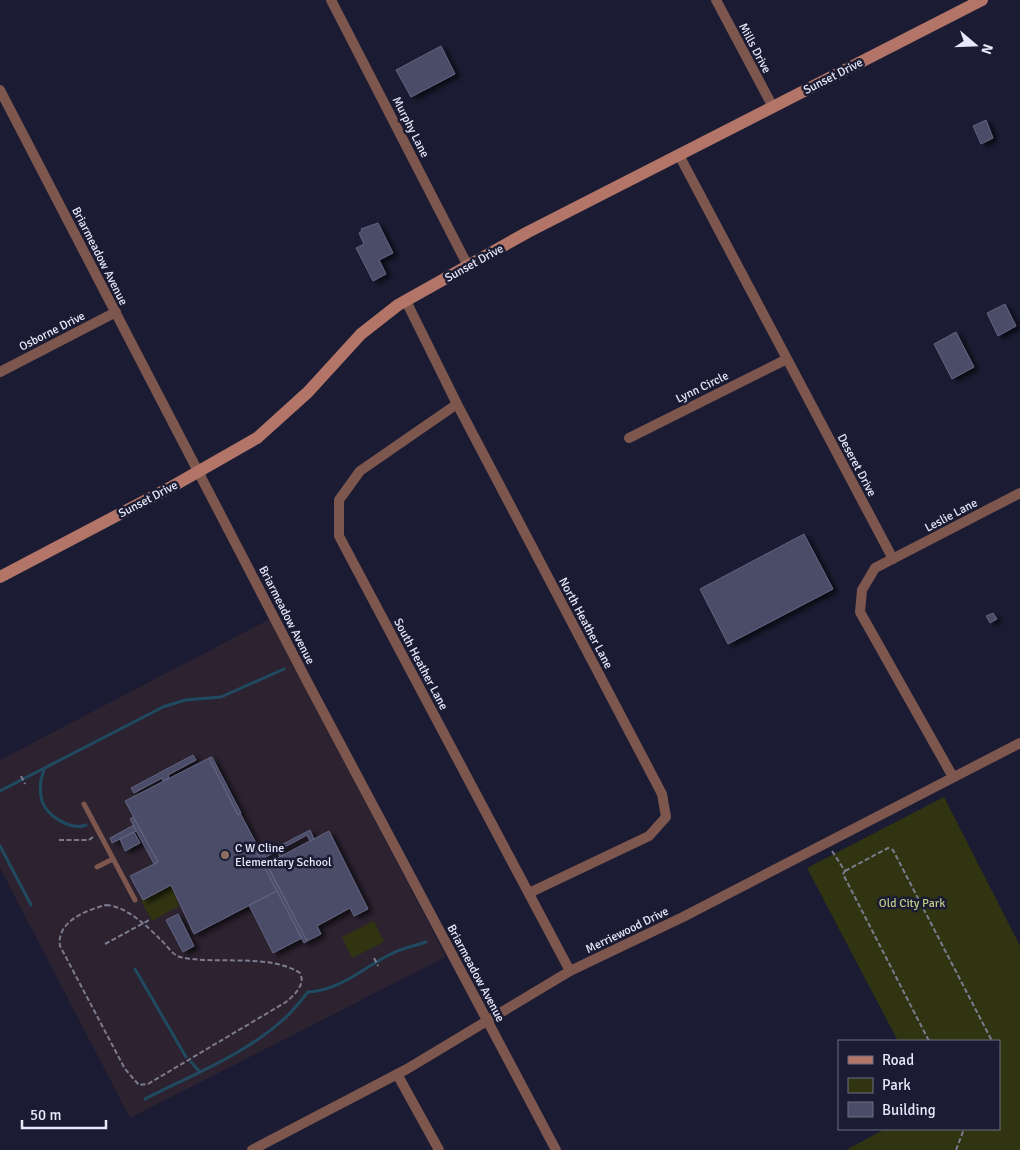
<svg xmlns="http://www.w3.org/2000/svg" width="1020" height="1150" font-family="Signika,sans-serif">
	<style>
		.education { fill: #2c2230 }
		.green { fill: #303410 }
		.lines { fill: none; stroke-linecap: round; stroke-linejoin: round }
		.stream { stroke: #204a60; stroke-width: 3 }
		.building { fill: #4b4d68; stroke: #626481; filter: url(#shadow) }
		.path { stroke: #7b7c90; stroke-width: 2; stroke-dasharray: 5 2.5; stroke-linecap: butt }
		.lane { stroke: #7d564e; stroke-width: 5 }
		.street { stroke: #7d564e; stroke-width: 10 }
		.secondary { stroke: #b27568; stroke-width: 12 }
		.education-dot { fill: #8d6e63; stroke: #1b1c33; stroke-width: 2 }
		.labels { text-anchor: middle; stroke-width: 5; stroke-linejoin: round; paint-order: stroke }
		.street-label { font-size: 12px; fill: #e7e8f9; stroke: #1b1c33 }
		.poi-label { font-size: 12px; fill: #e7e8f9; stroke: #1b1c33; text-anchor: start }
		.park-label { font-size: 12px; fill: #bfc986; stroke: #1b1c33 }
	</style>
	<defs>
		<filter id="shadow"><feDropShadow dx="5" dy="3" stdDeviation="2.5" flood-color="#0009"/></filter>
	</defs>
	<rect width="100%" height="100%" fill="#1b1c33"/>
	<path class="education" d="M270 619 446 957 130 1118 0 868V760Z"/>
	<path class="green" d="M944 797 1020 946V1150H846L885 1129H999V1041H898L807 868Z
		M171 885 179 906 152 921 141 901Z
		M374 921 384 942 352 958 342 937Z"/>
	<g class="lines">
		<path class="stream" d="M44 770C40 780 39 790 42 801 47 816 71 831 86 825
			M0 791 163 707 185 700 221 697 284 669
			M0 846 31 905
			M135 969 186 1057
			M191 1062 199 1071
			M145 1099C192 1075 246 1054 285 1018 294 1010 301 1000 308 992 340 991 365 966 393 953 403 948 415 946 426 942"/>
	</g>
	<path class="building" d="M441 46 455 74 411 97 396 70Z
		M986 120 993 138 981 144 973 126Z
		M378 223 393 253 379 260 386 274 373 281 356 248 364 244 359 233 362 231 361 229Z
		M1005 304 1016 326 998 336 987 313Z
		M956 332 974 367 952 379 934 344Z
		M804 534 833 589 728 644 700 589Z
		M993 613 997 619 990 623 986 616Z
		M193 755 196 760 168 775 169 778 163 781 162 778 134 793 131 788Z
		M212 757 241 813 238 815 209 758Z
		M209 758 238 815 240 813 257 845 254 847 277 891 194 934 171 885 143 900 130 876 158 862 125 801Z
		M133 817 158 862 154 864 130 819Z
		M134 825 136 831 112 843 110 838Z
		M310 830 314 839 310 841 307 835 281 849 284 855 280 857 277 851 264 858 262 855Z
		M329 831 368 909 354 916 350 908 317 926 321 934 307 941 266 864Z
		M134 832 140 843 125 851 120 839Z
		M257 845 307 941 304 943 254 847Z
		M277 891 302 938 273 953 249 905Z
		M178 914 194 946 183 952 166 920Z"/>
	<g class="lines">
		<path class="path" d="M21 776 25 784
			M59 840H89L93 837
			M832 851 845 871 843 874 929 1041
			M845 871 888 848 893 850 992 1041
			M106 905C126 906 147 926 160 939 166 944 172 955 180 957 215 965 269 953 300 973 306 985 294 995 286 1002L148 1084 139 1085 125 1069 60 946C56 922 86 910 106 905Z
			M105 944 151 919
			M374 958 378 966
			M956 1150 964 1129"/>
		<path class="lane" d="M84 804 135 900
			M97 867 113 859"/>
		<path class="street" d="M331 0 468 266
			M716 0 773 107
			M0 90 309 685 556 1150
			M679 155 893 559
			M406 301 457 404 662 794 666 817 649 836 529 893
			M0 372 116 312
			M457 404 360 471 339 500V536L570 971
			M629 438 787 359
			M953 777 860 612 862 590 875 568 1020 493
			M397 1074 439 1150
			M252 1150 407 1069 570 971 683 917 1020 743"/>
		<path class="secondary" d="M0 577 173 486 257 438 308 392 361 334 398 305 528 232 982 0"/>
	</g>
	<circle class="education-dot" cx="225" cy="855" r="5"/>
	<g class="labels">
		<g class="street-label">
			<text transform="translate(755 48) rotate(62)" y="4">Mills Drive</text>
			<text transform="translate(833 76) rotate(-27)" y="4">Sunset Drive</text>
			<text transform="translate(411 127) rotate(63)" y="4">Murphy Lane</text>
			<text transform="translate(100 256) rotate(63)" y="4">Briarmeadow Avenue</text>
			<text transform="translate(474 263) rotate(-29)" y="4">Sunset Drive</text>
			<text transform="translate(52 331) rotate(-27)" y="4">Osborne Drive</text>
			<text transform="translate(702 387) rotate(-26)" y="4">Lynn Circle</text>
			<text transform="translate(857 465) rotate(62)" y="4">Deseret Drive</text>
			<text transform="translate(148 499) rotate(-28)" y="4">Sunset Drive</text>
			<text transform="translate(951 515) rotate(-28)" y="4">Leslie Lane</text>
			<text transform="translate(287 615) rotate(63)" y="4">Briarmeadow Avenue</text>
			<text transform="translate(586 623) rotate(62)" y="4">North Heather Lane</text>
			<text transform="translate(421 664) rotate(62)" y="4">South Heather Lane</text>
			<text transform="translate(627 930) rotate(-26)" y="4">Merriewood Drive</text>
			<text transform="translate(476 973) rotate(62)" y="4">Briarmeadow Avenue</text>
		</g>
		<g class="poi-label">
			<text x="235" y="852">C W Cline<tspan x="235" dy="14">Elementary School</tspan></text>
		</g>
		<g class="park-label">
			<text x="912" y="907">Old City Park</text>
		</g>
	</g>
	<rect x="838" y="1040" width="162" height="90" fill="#1b1c33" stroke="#6d6e82"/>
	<rect x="848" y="1056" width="25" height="8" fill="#b27568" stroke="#6d6e82"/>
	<text x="882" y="1065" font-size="15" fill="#e7e8f9">Road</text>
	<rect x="848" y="1078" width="25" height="15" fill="#303410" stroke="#6d6e82"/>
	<text x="882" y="1090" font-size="15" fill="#e7e8f9">Park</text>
	<rect x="848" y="1102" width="25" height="15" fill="#4b4d68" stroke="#6d6e82"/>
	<text x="882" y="1115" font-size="15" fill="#e7e8f9">Building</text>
	<g transform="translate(975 45) rotate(109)" stroke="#1b1c33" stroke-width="4" paint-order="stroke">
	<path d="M0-4L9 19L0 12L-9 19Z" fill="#e7e8f9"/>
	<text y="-8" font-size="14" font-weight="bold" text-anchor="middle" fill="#e7e8f9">N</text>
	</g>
	<path d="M22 1120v8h84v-8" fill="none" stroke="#e7e8f9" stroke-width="2.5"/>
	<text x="30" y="1120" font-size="15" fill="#e7e8f9" stroke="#1b1c33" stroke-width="4" paint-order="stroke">50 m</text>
</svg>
